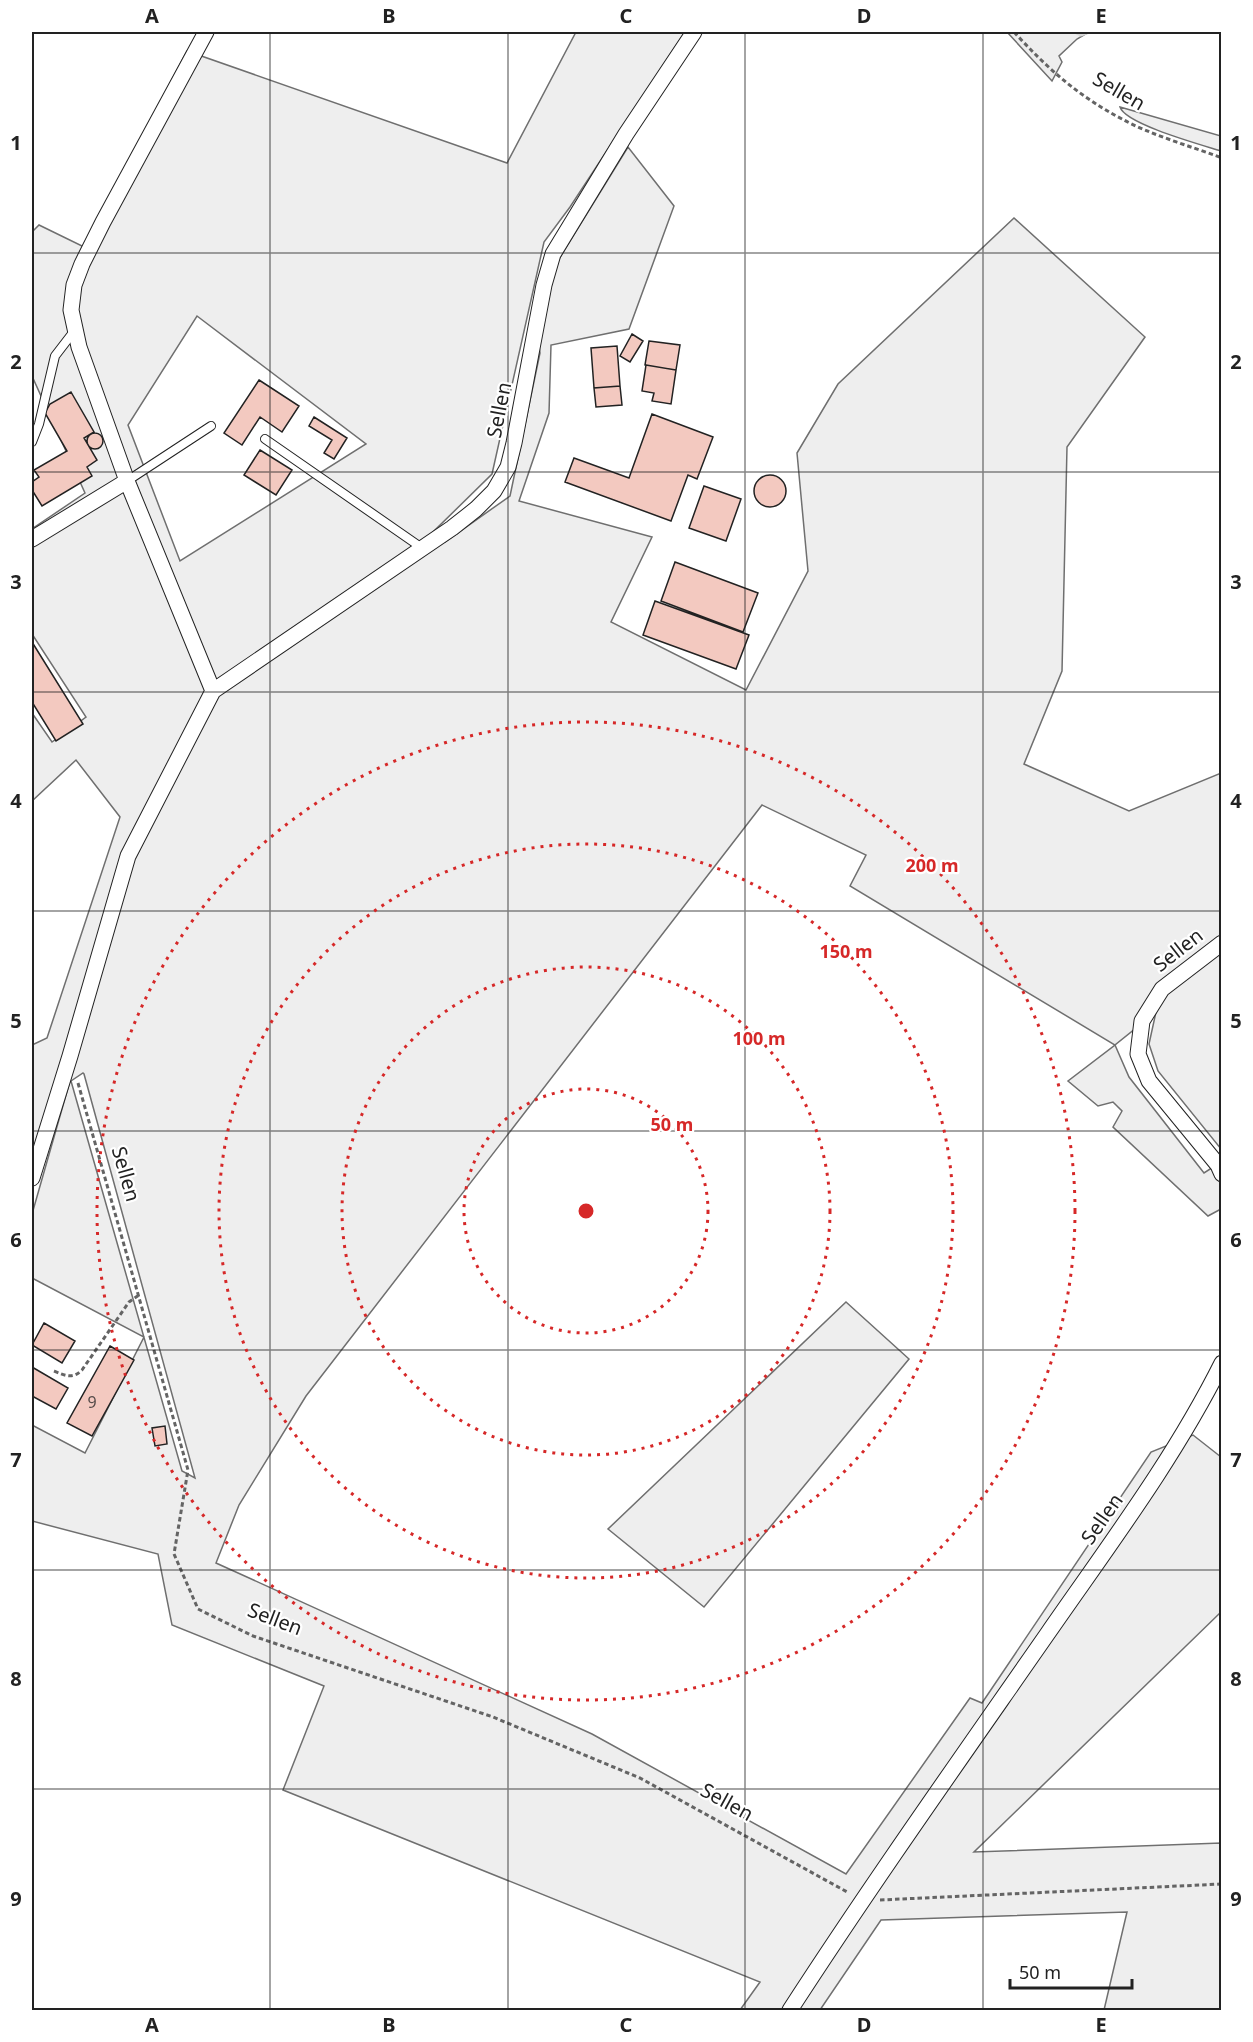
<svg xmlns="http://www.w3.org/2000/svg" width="1253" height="2042" font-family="'Noto Sans',sans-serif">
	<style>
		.green { fill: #eee; stroke: #6f6f6f; stroke-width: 1.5; fill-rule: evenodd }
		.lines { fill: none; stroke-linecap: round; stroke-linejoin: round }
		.stream { stroke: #d9d9d9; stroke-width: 5 }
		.building { fill: #f3c9c0; stroke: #222; stroke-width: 1.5 }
		.lane-casing { stroke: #222; stroke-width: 10 }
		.street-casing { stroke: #222; stroke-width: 17 }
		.path { stroke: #646464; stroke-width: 3; stroke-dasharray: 4.5 3; stroke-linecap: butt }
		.lane { stroke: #fff; stroke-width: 8 }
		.street { stroke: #fff; stroke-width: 15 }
		.grid { fill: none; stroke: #222; stroke-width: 1.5; stroke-opacity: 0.55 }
		.ring { fill: none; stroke: #d62828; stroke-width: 3; stroke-dasharray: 3 6 }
		.labels { text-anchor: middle; stroke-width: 4.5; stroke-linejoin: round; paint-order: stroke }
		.number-label { font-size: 16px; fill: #564c4a }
		.street-label { font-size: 20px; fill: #222; stroke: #fff }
		.centre { fill: #d62828; stroke: #fff; stroke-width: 3 }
		.ring-label { font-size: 18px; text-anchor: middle; font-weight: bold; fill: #d62828; stroke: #fff; stroke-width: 4.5; stroke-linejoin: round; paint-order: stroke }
		.neatline { fill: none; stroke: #222; stroke-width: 2 }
		.grid-label { font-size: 20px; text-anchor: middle; font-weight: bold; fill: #222 }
	</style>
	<rect width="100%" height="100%" fill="#fff"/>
	<path class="green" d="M576 32H685L570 207 544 242 492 474 432 533 445 542 510 496 540 353 537 331 559 259 628 147 674 206 629 329 551 345 549 413 519 501 652 537 611 622 746 690 808 571 797 453 838 384 1014 218 1145 337 1067 447 1062 671 1024 764 1129 811 1221 773V1149L1158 1071 1149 1044 1156 1012 1115 1045 1129 1077 1204 1173 1221 1162V1209L1208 1216 1113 1127 1122 1111 1113 1102 1098 1106 1068 1081 1115 1045 850 886 866 855 762 805 306 1396 239 1505 216 1563 592 1734 846 1874 970 1698 982 1703 1151 1452 1193 1435 1221 1457V1612L974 1852 1221 1843V2010H1104L1127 1912 881 1920 820 2010H740L760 1982 283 1790 324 1686 172 1625 158 1554 32 1521V1425L85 1453 144 1337 32 1278V1214L70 1081 32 1161V1045L47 1038 120 817 76 760 32 801V713L52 742 86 717 32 634V529L85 493 32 376V232L39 225 84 247 187 51 507 163ZM197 316 366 444 180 561 128 425ZM83 1073 84 1074 195 1478 182 1471 71 1081Z
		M1007 32H1089L1077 39 1059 56 1062 62 1052 81Z
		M1120 107 1221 136V151C1202 145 1125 124 1120 107Z
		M846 1302 909 1359 704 1607 608 1529Z"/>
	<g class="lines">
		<path class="stream" d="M1077 32 1081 34 1087 32"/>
	</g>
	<path class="building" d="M632 334 643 341 630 362 620 356Z
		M649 341 680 345 676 370 645 365Z
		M617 346 620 386 594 388 591 348Z
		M646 365 676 370 671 404 652 401 654 393 642 391Z
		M259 380 299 406 282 432 260 417 242 445 224 433Z
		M620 386 622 405 596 407 594 388Z
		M71 392 94 432 84 438 97 460 87 467 92 476 42 506 32 490V482L39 477 34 470 67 451 45 413 50 404Z
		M652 414 713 437 697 479 688 475 671 521 565 482 574 458 629 478Z
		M314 417 347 438 334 459 324 453 332 440 309 426Z
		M87 441a8 8 0 1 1 16 0a8 8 0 1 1-16 0Z
		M260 450 292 470 276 495 244 475Z
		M754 491a16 16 0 1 1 32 0a16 16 0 1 1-32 0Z
		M704 486 741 499 726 541 689 528Z
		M675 562 758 593 743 632 661 601Z
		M655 601 749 635 736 669 643 635Z
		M32 642 83 724 56 741 32 702Z
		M44 1323 75 1341 62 1363 32 1345Z
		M110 1346 134 1360 92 1436 67 1423Z
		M32 1367 68 1388 56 1409 32 1396Z
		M165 1426 167 1444 155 1446 152 1428Z"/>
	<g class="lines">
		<defs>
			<path id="lane" d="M265 439 422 548
				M32 442 39 424 55 356 75 330
				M127 481 211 426"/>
			<path id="street" d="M206 32 103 222 82 264 74 285 71 310 79 347 127 481 213 691 452 528 476 509 494 491 508 467 514 443 544 285 553 254 626 134 694 32
				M32 539 127 481
				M1222 943 1162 989 1142 1021 1138 1054 1149 1081 1218 1165 1222 1174
				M32 1178 70 1056 128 856 213 691
				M790 2010C873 1882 961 1758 1048 1633 1109 1545 1174 1459 1222 1363"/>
		</defs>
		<use href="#lane" class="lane-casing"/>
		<use href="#street" class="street-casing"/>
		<path class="path" d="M1014 32C1047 68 1078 96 1122 119 1151 135 1190 146 1222 158
			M78 1083 188 1470 174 1554 198 1609 253 1636 493 1717 640 1778 849 1893
			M54 1371C66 1376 73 1379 82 1370L129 1302 139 1295
			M880 1900 1222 1884"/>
		<use href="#lane" class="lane"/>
		<use href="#street" class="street"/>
	</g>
	<path class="grid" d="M270 32V2010M508 32V2010M745 32V2010M983 32V2010M32 253H1222M32 472H1222M32 692H1222M32 911H1222M32 1131H1222M32 1350H1222M32 1570H1222M32 1789H1222"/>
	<g class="ring">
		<circle cx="586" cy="1211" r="122"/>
		<circle cx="586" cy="1211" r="244"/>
		<circle cx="586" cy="1211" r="367"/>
		<circle cx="586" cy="1211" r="489"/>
	</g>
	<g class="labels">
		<g class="number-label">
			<text x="92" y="1408">9</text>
		</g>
		<g class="street-label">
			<text transform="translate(1119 91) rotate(30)" y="7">Sellen</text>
			<text transform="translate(499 410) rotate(-79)" y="7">Sellen</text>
			<text transform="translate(1178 950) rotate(-38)" y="7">Sellen</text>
			<text transform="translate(126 1174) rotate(74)" y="7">Sellen</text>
			<text transform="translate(1102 1519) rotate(-55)" y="7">Sellen</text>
			<text transform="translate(275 1619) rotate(21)" y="7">Sellen</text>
			<text transform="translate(727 1802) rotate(29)" y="7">Sellen</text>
		</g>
	</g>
	<circle cx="586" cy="1211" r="9" class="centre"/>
	<g class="ring-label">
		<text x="932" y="872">200 m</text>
		<text x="846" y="958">150 m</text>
		<text x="759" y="1045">100 m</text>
		<text x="672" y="1131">50 m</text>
	</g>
	<rect width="1253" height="2042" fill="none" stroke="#ffffff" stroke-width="66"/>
	<path d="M1010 1979v9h122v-9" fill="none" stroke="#222222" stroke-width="3"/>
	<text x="1019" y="1979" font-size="18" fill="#222222" stroke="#ffffff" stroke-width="4.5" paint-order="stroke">50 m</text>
	<rect x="33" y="33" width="1187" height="1976" class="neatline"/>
	<g class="grid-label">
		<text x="152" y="23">A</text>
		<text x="389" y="23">B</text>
		<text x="626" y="23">C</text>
		<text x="864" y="23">D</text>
		<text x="1101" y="23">E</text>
		<text x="16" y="150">1</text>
		<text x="1236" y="150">1</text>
		<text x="16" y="369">2</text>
		<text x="1236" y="369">2</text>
		<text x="16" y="589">3</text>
		<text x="1236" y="589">3</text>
		<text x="16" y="808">4</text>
		<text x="1236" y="808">4</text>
		<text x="16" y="1028">5</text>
		<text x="1236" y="1028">5</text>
		<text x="16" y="1247">6</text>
		<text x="1236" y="1247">6</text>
		<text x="16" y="1467">7</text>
		<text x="1236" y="1467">7</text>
		<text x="16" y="1686">8</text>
		<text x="1236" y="1686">8</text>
		<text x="16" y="1906">9</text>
		<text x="1236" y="1906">9</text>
		<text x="152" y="2032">A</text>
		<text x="389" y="2032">B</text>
		<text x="626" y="2032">C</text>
		<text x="864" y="2032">D</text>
		<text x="1101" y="2032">E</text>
	</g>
</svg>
